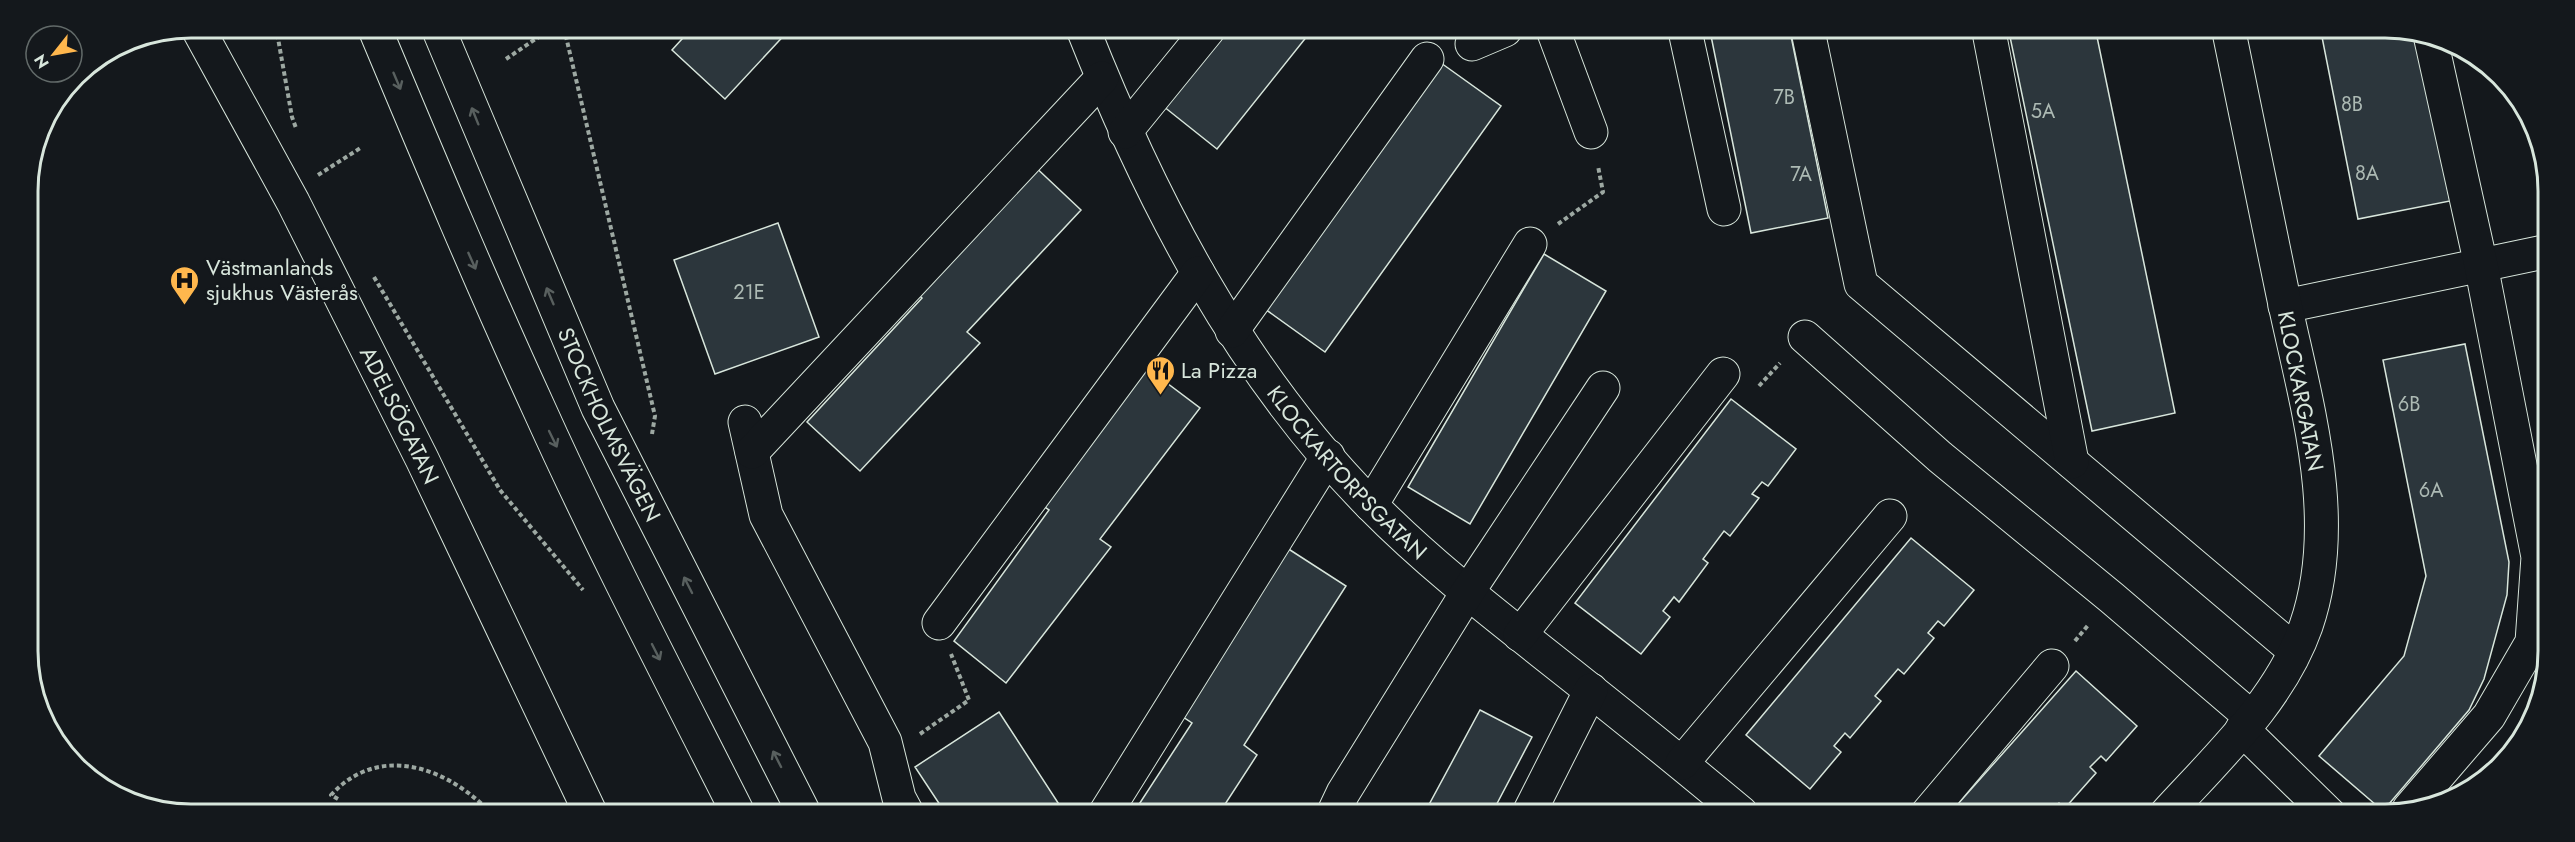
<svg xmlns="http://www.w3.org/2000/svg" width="2575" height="842" font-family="Jost,sans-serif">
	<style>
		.building { fill: #2c363c; stroke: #d8e6dc; stroke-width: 1.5 }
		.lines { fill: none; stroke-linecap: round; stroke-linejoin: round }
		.minor-casing { stroke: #d8e6dc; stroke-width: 35 }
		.major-casing { stroke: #d8e6dc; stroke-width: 35 }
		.path { stroke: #9da8a2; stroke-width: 4; stroke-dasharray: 4.5 3; stroke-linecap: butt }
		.minor { stroke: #14181c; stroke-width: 33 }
		.major { stroke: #14181c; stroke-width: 33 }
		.oneway { stroke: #59605f }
		.labels { text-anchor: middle; stroke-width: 4.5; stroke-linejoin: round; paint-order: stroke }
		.number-label { font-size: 20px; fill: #adbab4 }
		.poi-label { font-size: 22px; fill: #d8e6dc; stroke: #14181c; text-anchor: start }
		.street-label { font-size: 22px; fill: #d8e6dc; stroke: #14181c }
		.rim { fill: none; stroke: #d8e6dc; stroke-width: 3 }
	</style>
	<rect width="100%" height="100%" fill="#14181c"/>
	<path class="building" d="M692 28 790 29 725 99 672 50Z
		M1223 30H1312L1217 149 1163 106Z
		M1710 31H1790L1828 218 1751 233Z
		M2009 32H2096L2175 413 2092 431Z
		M2321 32 2417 33 2450 201 2358 219Z
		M1441 63 1501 106 1325 352 1265 309Z
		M1030 162 1081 210 967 332 980 343 860 471 807 422 922 298 912 289Z
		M778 223 819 337 715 374 674 260Z
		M1544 254 1606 291 1470 524 1408 487Z
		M2465 344 2509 562 2507 595 2484 679 2469 710 2383 811 2319 756 2404 656 2426 576 2383 360Z
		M1143 365 1200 408 1100 539 1111 547 1006 683 954 641 1049 510 1039 503Z
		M1731 399 1796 449 1768 486 1762 482 1752 494 1759 498 1730 536 1724 531 1703 559 1708 563 1679 602 1674 597 1663 611 1670 617 1641 654 1575 603Z
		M1911 538 1974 590 1944 626 1938 621 1928 633 1934 638 1904 674 1898 669 1875 696 1881 701 1850 738 1845 733 1834 746 1841 752 1810 789 1746 735Z
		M1287 548 1346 586 1244 745 1257 755 1220 812H1134L1192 723 1180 715Z
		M2076 671 2137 726 2106 761 2101 756 2090 767 2096 773 2065 808 2059 803 2049 814H1949Z
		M1480 710 1532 737 1492 813 1425 812Z
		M999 712 1064 812 944 811 915 767Z"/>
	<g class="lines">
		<defs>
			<g id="minor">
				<path id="s1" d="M197 27 293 202 422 459 589 810"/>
				<path id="s2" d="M1083 29C1152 203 1239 371 1371 505 1432 567 1502 620 1570 674 1628 720 1685 766 1741 813"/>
				<path d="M1553 30 1591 132"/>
				<path d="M1685 31 1724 209"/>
				<path d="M1808 31 1861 284 2295 651"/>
				<path d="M1989 32 2072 462"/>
				<path d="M1472 44 1505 30"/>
				<path d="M1125 132 1208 30"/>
				<path d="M2285 306 2544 252"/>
				<path d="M1232 331 1427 59"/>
				<path d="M1805 337 1940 457 2112 598 2251 717"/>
				<path d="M745 422 766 515 885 742 899 798 906 811"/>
				<path d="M752 452 1102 78"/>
				<path d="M1371 505 1530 244"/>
				<path d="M939 623 1198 273"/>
				<path d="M1520 635 1723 374"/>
				<path d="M2242 729 2330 815"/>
				<path d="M1682 763 1890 516"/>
				<path d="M2409 809 2489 716 2532 642 2538 557 2481 265 2430 35"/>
				<path d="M1106 812 1328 456"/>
				<path d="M1334 812 1343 793 1467 593 1603 388"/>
				<path d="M1529 813 1591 690"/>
				<path d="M1927 814 2052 666"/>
				<path d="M2166 814C2218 757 2280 700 2306 626 2343 519 2305 401 2283 295 2265 207 2247 120 2229 32"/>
			</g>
			<g id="major">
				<path d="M374 27C428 156 482 285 540 411 601 546 670 678 737 811"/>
				<path id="s3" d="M438 28 598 408 803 811"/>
			</g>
		</defs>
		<use href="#minor" class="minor-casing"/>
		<use href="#major" class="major-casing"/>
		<path class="path" d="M276 27 292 117 296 128
			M564 28 655 416 652 434
			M506 59 543 34 547 28
			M318 175 362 147
			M1558 224 1603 192 1598 166
			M374 277 500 490 583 590
			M1759 386 1780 363
			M2075 641 2089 624
			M920 734 969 700 951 654
			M338 799 331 795C379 743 445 767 488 810"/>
		<use href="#minor" class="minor"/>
		<use href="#major" class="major"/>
	</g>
	<defs><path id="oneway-shaft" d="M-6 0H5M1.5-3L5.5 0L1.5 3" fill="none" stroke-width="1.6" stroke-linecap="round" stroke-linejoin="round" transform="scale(1.5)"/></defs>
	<g class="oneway">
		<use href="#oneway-shaft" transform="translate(397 81) rotate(67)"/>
		<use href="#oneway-shaft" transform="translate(475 116) rotate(-112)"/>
		<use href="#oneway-shaft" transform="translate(472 261) rotate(66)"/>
		<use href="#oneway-shaft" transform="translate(550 296) rotate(-113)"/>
		<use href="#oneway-shaft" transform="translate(553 439) rotate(64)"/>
		<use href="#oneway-shaft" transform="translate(688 585) rotate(-117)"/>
		<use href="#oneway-shaft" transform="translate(656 652) rotate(63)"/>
		<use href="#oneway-shaft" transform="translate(777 759) rotate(-117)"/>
	</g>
	<defs>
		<symbol id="hospital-pin" viewBox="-11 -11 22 30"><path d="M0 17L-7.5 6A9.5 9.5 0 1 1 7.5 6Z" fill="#ffb74d" stroke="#14181c"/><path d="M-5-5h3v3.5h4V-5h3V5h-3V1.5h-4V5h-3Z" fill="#111"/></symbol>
		<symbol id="restaurant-pin" viewBox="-11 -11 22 30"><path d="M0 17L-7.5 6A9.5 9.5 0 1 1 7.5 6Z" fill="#ffb74d" stroke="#14181c"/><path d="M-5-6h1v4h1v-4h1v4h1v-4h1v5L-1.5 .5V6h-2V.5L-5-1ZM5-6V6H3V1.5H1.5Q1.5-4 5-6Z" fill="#111"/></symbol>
	</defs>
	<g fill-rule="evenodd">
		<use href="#hospital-pin" x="168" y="264" width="33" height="45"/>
		<use href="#restaurant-pin" x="1144" y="354" width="33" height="45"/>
	</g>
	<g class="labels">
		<g class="number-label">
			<text x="1784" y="104">7B</text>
			<text x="2352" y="111">8B</text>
			<text x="2043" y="118">5A</text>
			<text x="2367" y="180">8A</text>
			<text x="1801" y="181">7A</text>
			<text x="749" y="299">21E</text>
			<text x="2409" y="411">6B</text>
			<text x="2431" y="497">6A</text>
		</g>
		<g class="poi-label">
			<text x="206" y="275">Västmanlands<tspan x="206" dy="25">sjukhus Västerås</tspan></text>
			<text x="1181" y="378">La Pizza</text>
		</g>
		<g class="street-label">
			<text transform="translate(2301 391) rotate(79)" y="8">KLOCKARGATAN</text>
			<text dy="8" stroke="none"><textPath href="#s1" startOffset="438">ADELSÖGATAN</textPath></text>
			<text dy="8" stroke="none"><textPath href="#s3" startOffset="432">STOCKHOLMSVÄGEN</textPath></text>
			<text dy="8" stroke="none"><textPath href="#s2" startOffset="520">KLOCKARTORPSGATAN</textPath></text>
		</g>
	</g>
	<path d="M0 0H2575V842H0ZM191 38H2385A153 153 0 0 1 2538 191V651A153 153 0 0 1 2385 804H191A153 153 0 0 1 38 651V191A153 153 0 0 1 191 38Z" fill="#14181c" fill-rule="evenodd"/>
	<path class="rim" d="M191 38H2385A153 153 0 0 1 2538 191V651A153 153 0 0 1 2385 804H191A153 153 0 0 1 38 651V191A153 153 0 0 1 191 38Z"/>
	<g transform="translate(54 54) rotate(239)"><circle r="28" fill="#14181c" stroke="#626a69" stroke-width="1.5"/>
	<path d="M0-4.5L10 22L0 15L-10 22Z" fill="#ffb74d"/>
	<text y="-9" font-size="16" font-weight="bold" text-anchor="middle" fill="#d8e6dc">N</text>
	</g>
</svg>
